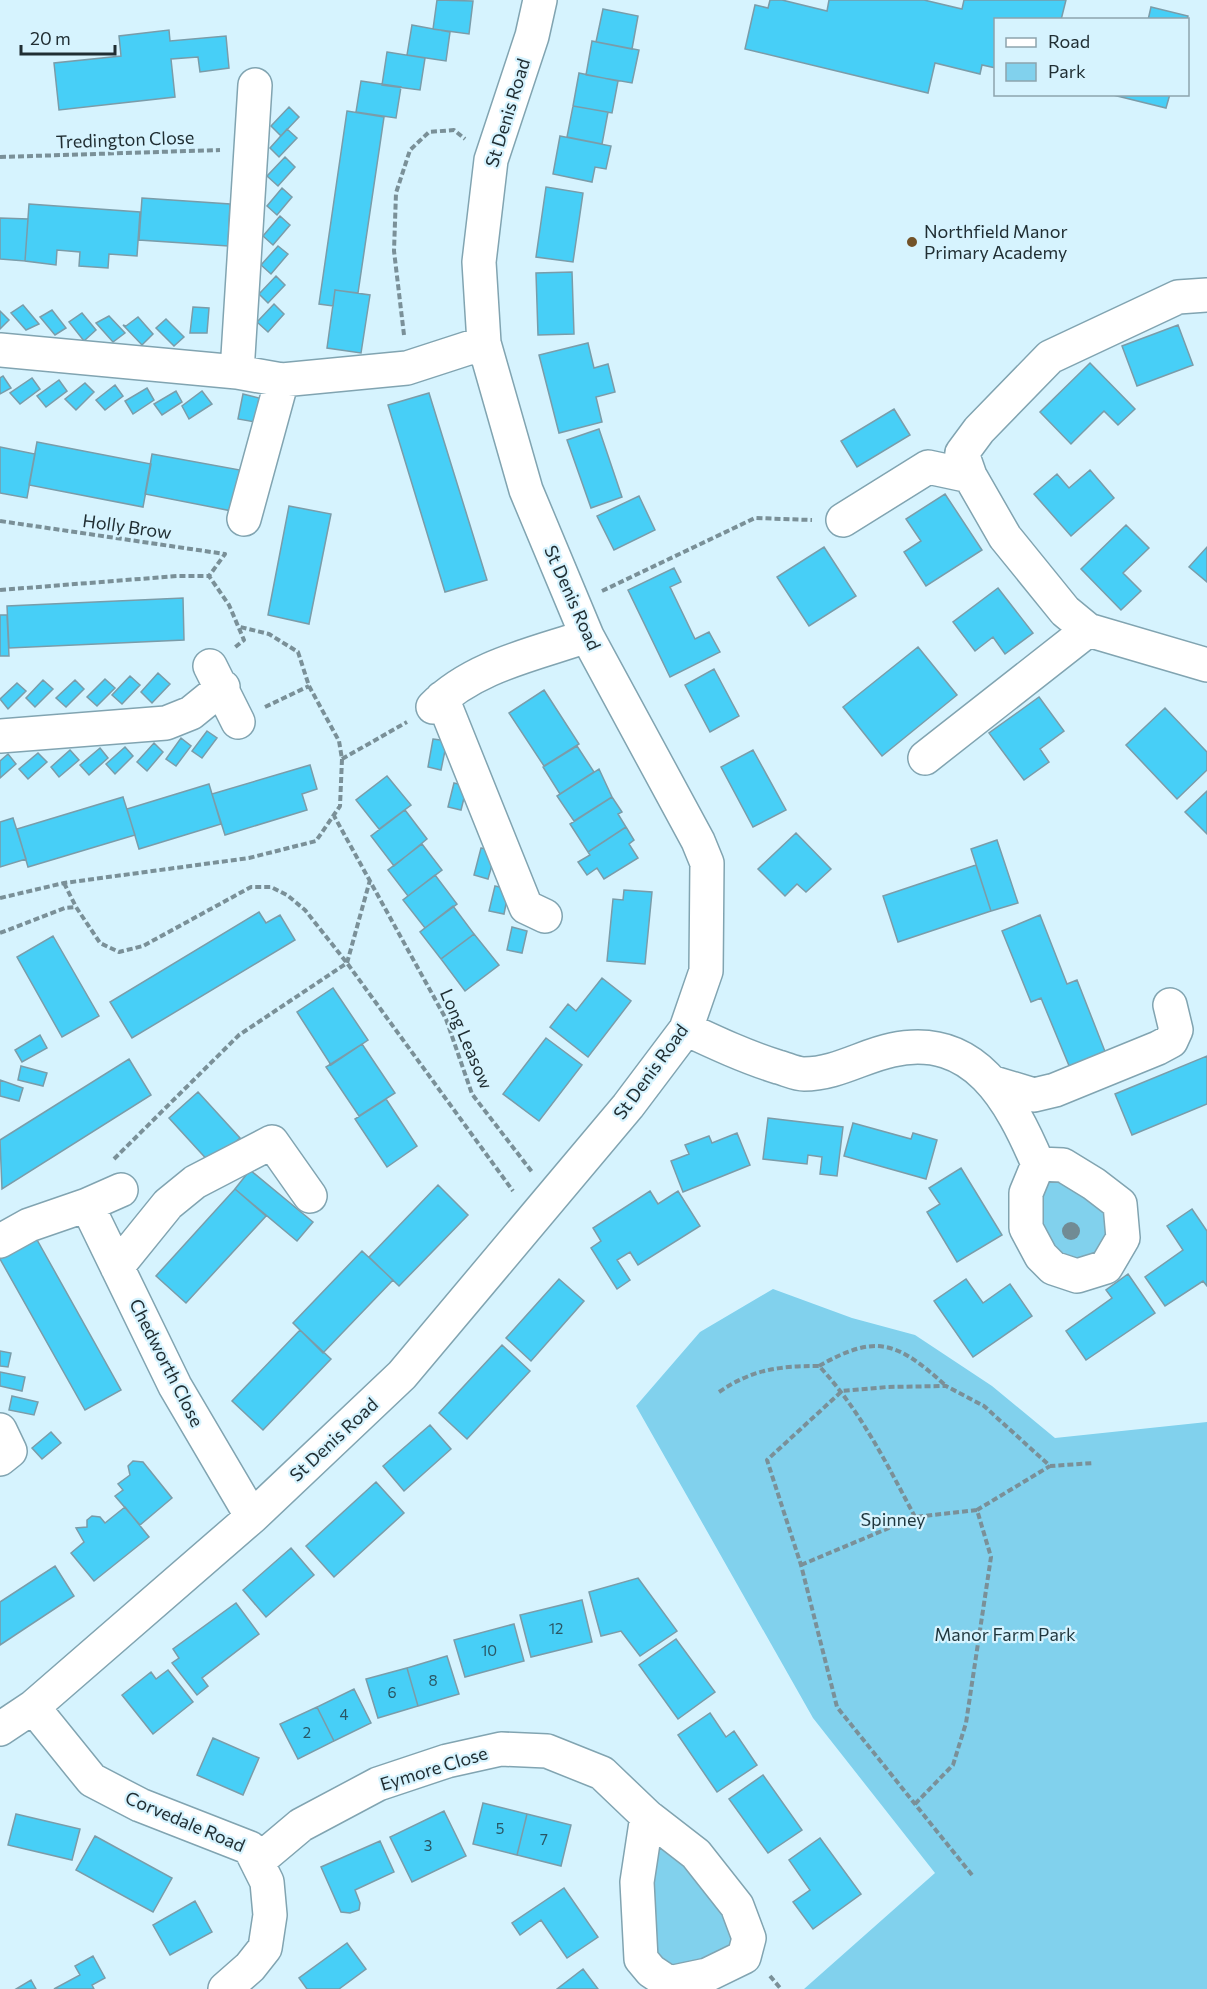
<svg xmlns="http://www.w3.org/2000/svg" width="1207" height="1989" font-family="Commissioner,sans-serif">
	<style>
		.green { fill: #81d1ed }
		.building { fill: #47cff7; stroke: #7a9ca9; stroke-width: 1.5 }
		.lines { fill: none; stroke-linecap: round; stroke-linejoin: round }
		.minor-casing { stroke: #81a4b1; stroke-width: 36 }
		.path { stroke: #7a9098; stroke-width: 4; stroke-dasharray: 6 3; stroke-linecap: butt }
		.minor { stroke: #fff; stroke-width: 33 }
		.tree { fill: #718b94 }
		.poi-dot { fill: #725228; stroke: #d6f3fe; stroke-width: 2 }
		.labels { text-anchor: middle; stroke-width: 4.5; stroke-linejoin: round; paint-order: stroke }
		.number-label { font-size: 15px; fill: #2a5664 }
		.street-label { font-size: 18px; fill: #202e33; stroke: #d6f3fe }
		.poi-label { font-size: 18px; fill: #202e33; stroke: #d6f3fe; text-anchor: start }
		.park-label { font-size: 18px; fill: #1f363d; stroke: #d6f3fe }
	</style>
	<rect width="100%" height="100%" fill="#d6f3fe"/>
	<path class="green" d="M1045 1178H1063L1110 1206 1116 1238 1076 1267 1048 1253 1036 1196Z
		M773 1289 852 1318 915 1335 992 1386 1055 1438 1207 1422V1989H804L935 1873 813 1718 636 1406 700 1332Z
		M658 1840 682 1849 742 1943 707 1970 671 1971 650 1957 646 1932Z"/>
	<path class="building" d="M437 0 473 1 469 34 433 29Z
		M770 0H782L827 11 829 0H924L962 9 964 0H1066L1061 20H996V68L982 65 980 74 935 63 928 93 745 49 755 5 768 8Z
		M1151 7 1188 16 1187 20H1148Z
		M603 9 638 16 632 49 596 42Z
		M412 25 450 32 446 61 407 55Z
		M169 30 170 41 226 36 229 68 200 72 198 57 171 59 175 97 59 110 54 63 121 56 119 36Z
		M592 41 639 50 632 83 586 75Z
		M387 52 425 58 420 90 382 85Z
		M579 73 618 81 612 113 573 106Z
		M361 81 401 87 396 118 356 112Z
		M1109 94H1170L1166 108Z
		M573 106 608 112 602 144 567 137Z
		M289 107 299 117 281 136 271 126Z
		M347 111 384 117 358 293 335 290 333 306 319 304Z
		M287 129 297 138 279 157 270 148Z
		M560 136 611 146 606 169 595 167 592 182 553 174Z
		M285 157 295 167 278 186 267 176Z
		M546 187 583 193 573 262 536 257Z
		M282 188 292 197 277 215 267 206Z
		M142 198 230 204 228 246 139 240Z
		M29 204 140 212 137 256 109 254 108 268 79 266 80 252 57 250 56 265 25 261Z
		M280 216 290 225 273 245 263 236Z
		M0 218 28 219 25 261 0 259Z
		M278 246 288 254 271 274 261 265Z
		M572 272 574 334 538 335 536 273Z
		M276 276 285 285 268 303 259 294Z
		M335 290 370 295 361 353 327 348Z
		M274 304 284 314 268 332 257 322Z
		M23 305 39 324 26 330 11 313Z
		M193 307 209 308 207 333H190Z
		M52 310 66 328 55 335 40 317Z
		M0 311 9 320 0 329Z
		M82 313 96 330 84 341 69 322Z
		M109 316 125 333 113 342 96 323Z
		M138 317 153 334 142 345 123 325 126 326Z
		M166 319 184 337 174 346 156 328Z
		M1178 325 1193 365 1137 386 1122 346Z
		M588 343 594 368 608 364 615 392 596 397 602 422 559 433 539 355Z
		M1090 363 1135 409 1118 425 1104 411 1071 444 1040 412Z
		M3 376 11 388 0 394V378Z
		M32 378 40 389 20 404 10 393Z
		M59 380 67 391 46 407 37 396Z
		M85 383 94 392 76 410 65 399Z
		M115 385 123 396 105 410 96 400Z
		M147 388 154 400 133 414 125 401Z
		M176 391 182 402 162 415 154 404Z
		M202 391 212 404 189 419 182 406Z
		M429 393 487 580 445 592 388 405Z
		M243 394 259 398 255 422 238 419Z
		M894 409 910 435 857 467 841 441Z
		M599 429 622 497 591 508 567 440Z
		M37 442 151 464 143 507 29 485Z
		M0 447 35 454 27 498 0 493Z
		M152 454 240 470 232 511 145 494Z
		M1090 470 1114 498 1071 536 1034 494 1057 474 1069 488Z
		M945 494 982 550 926 586 904 552 921 541 906 519Z
		M639 496 655 530 614 550 597 516Z
		M289 506 331 514 309 624 268 615Z
		M1126 525 1149 548 1123 573 1141 591 1121 610 1081 569Z
		M824 547 856 596 809 626 777 577Z
		M1207 547V582L1189 567Z
		M674 568 681 582 670 587 695 639 709 632 720 652 670 677 628 590Z
		M998 588 1033 633 1005 654 993 637 975 651 953 622Z
		M183 598 184 640 9 648 7 606Z
		M0 615H7L9 656H0Z
		M918 647 957 695 882 756 843 707Z
		M714 669 739 716 710 732 685 685Z
		M158 673 170 684 152 703 141 692Z
		M130 676 140 685 122 704 112 695Z
		M105 679 115 688 97 706 87 697Z
		M43 680 53 689 35 707 26 698Z
		M75 680 84 689 66 707 56 698Z
		M17 683 26 691 8 709 0 699Z
		M544 690 579 744 544 766 509 713Z
		M1039 697 1064 731 1040 749 1049 762 1024 780 989 733Z
		M1165 708 1207 752V770L1177 799 1126 745Z
		M207 731 217 738 202 758 192 751Z
		M181 738 191 746 176 766 166 759Z
		M433 739 447 741 441 770 428 767Z
		M154 743 163 752 147 771 137 762Z
		M577 746 594 772 560 794 543 767Z
		M125 747 133 756 115 774 106 764Z
		M100 748 108 758 89 775 80 765Z
		M70 750 79 760 59 777 51 767Z
		M753 750 786 810 753 827 721 767Z
		M38 753 47 762 28 779 19 769Z
		M8 754 16 764 0 778V761Z
		M310 765 317 789 302 794 307 810 225 835 212 794Z
		M599 769 612 797 574 821 557 796Z
		M387 776 411 805 379 829 356 800Z
		M454 783 467 786 461 810 448 807Z
		M209 784 221 824 139 849 127 809Z
		M1207 791V834L1185 812Z
		M123 797 135 835 28 867 17 829Z
		M612 797 622 812 618 814 626 827 588 852 570 824Z
		M405 810 427 839 394 866 371 836Z
		M13 818 26 859 0 867V822Z
		M626 827 634 840 629 844 638 858 604 879 597 868 587 875 578 862 590 855 588 852Z
		M796 833 831 869 806 892 797 884 785 896 758 869Z
		M997 840 1018 903 991 911 971 849Z
		M422 844 442 870 408 896 388 870Z
		M481 848 496 851 488 879 474 875Z
		M976 865 991 911 898 942 883 896Z
		M435 875 457 904 425 928 403 900Z
		M495 886 509 889 504 914 489 911Z
		M624 890 652 892 645 964 607 961 613 899 623 900Z
		M453 906 474 934 441 959 420 932Z
		M259 912 266 923 280 915 295 940 132 1038 110 1002Z
		M1040 915 1067 984 1077 980 1106 1054 1070 1068 1041 998 1031 1002 1002 931Z
		M512 927 527 931 522 953 507 950Z
		M474 934 499 965 465 991 441 959Z
		M53 936 99 1016 62 1037 17 957Z
		M602 978 631 1001 588 1057 550 1027 568 1004 576 1011Z
		M333 988 368 1040 331 1065 297 1012Z
		M40 1035 47 1048 22 1062 15 1050Z
		M546 1038 582 1065 539 1121 503 1094Z
		M362 1044 395 1093 359 1116 326 1067Z
		M1207 1056V1104L1132 1135 1115 1094Z
		M129 1059 151 1095 2 1189 0 1140Z
		M21 1066 47 1073 43 1086 18 1080Z
		M0 1080 23 1088 19 1101 0 1096Z
		M198 1092 240 1138 211 1164 169 1118Z
		M386 1099 417 1146 387 1167 355 1119Z
		M768 1118 843 1127 837 1176 820 1174 822 1157 808 1155 807 1164 763 1159Z
		M853 1123 911 1139 913 1133 937 1140 926 1179 844 1156Z
		M737 1133 750 1165 683 1192 671 1161 689 1154 685 1145 709 1136 712 1143Z
		M961 1168 1002 1235 957 1262 927 1212 940 1204 929 1188Z
		M250 1170 313 1222 297 1241 235 1189Z
		M438 1185 468 1215 399 1286 369 1257Z
		M235 1189 266 1216 186 1303 156 1276Z
		M650 1191 658 1204 678 1191 700 1226 638 1265 630 1252 617 1260 630 1280 617 1289 591 1248 601 1241 593 1228Z
		M1192 1209 1207 1231V1286L1203 1281 1165 1306 1145 1277 1183 1250 1167 1226Z
		M36 1238 121 1390 85 1410 0 1259Z
		M362 1251 393 1280 323 1353 293 1323Z
		M1128 1274 1155 1313 1086 1360 1066 1331 1112 1298 1106 1290Z
		M559 1279 584 1301 531 1361 506 1338Z
		M966 1279 983 1303 1010 1284 1032 1316 973 1357 934 1301Z
		M300 1330 331 1359 263 1430 232 1401Z
		M502 1345 530 1371 467 1439 439 1413Z
		M0 1351 11 1353 8 1367 0 1366Z
		M0 1372 25 1377 22 1391 0 1386Z
		M12 1396 38 1402 34 1415 9 1410Z
		M430 1425 451 1449 404 1491 383 1466Z
		M51 1432 61 1443 42 1459 32 1448Z
		M133 1461 143 1462 172 1498 140 1525 115 1496 123 1490 118 1484 130 1475 128 1466Z
		M376 1482 404 1513 334 1577 306 1546Z
		M125 1507 149 1537 94 1581 71 1553 84 1542 76 1528 87 1527V1520L92 1516 100 1517 105 1523Z
		M291 1548 314 1575 266 1617 243 1590Z
		M55 1566 74 1596 0 1645V1602Z
		M638 1578 677 1631 640 1656 621 1631 601 1636 589 1592Z
		M582 1600 592 1642 531 1657 520 1615Z
		M236 1603 259 1634 202 1678 208 1686 197 1695 172 1663 179 1658 173 1649Z
		M514 1624 524 1661 465 1677 454 1640Z
		M676 1639 715 1692 678 1719 639 1665Z
		M447 1656 459 1694 418 1706 407 1668Z
		M407 1668 418 1706 378 1718 366 1679Z
		M168 1670 193 1702 153 1734 122 1695 151 1672 156 1679Z
		M354 1689 371 1723 334 1741 317 1707Z
		M317 1707 334 1741 298 1759 280 1724Z
		M710 1713 726 1737 734 1731 757 1765 717 1792 678 1735Z
		M213 1738 259 1758 243 1795 197 1775Z
		M763 1775 802 1830 768 1853 729 1799Z
		M483 1803 527 1814 517 1855 473 1844Z
		M444 1811 466 1856 412 1882 390 1837Z
		M16 1814 80 1829 72 1860 8 1845Z
		M527 1814 571 1825 561 1866 517 1855Z
		M95 1836 172 1878 153 1912 76 1870Z
		M820 1838 861 1894 813 1929 793 1902 810 1890 789 1860Z
		M380 1841 394 1872 355 1890 360 1903 359 1910 350 1913 341 1912 321 1867Z
		M564 1888 598 1937 567 1958 541 1920 520 1935 512 1923Z
		M195 1901 212 1932 170 1955 153 1925Z
		M347 1943 366 1969 339 1989H307L299 1978Z
		M93 1956 105 1978 92 1985 94 1989H54L80 1975 75 1966Z
		M583 1969 598 1989H557Z
		M31 1980 36 1989H16Z"/>
	<g class="lines">
		<defs>
			<path id="minor" d="M1207 295 1178 297 1050 357 979 430 962 453 970 476 1005 537 1065 611 1088 630 1207 665
				M0 350 237 372 282 380 407 368 484 343
				M237 372 255 85
				M244 519 282 380
				M843 520 928 467 970 476
				M210 666 238 722
				M442 698 526 907 545 916
				M433 707C473 666 535 654 587 636
				M0 736 166 723 191 713 223 687
				M925 758 1088 630
				M686 1029C716 1043 746 1057 778 1067 786 1069 796 1074 804 1074 836 1074 863 1056 892 1050 975 1032 1011 1101 1038 1164L1026 1193V1228L1041 1256 1053 1268 1077 1276 1106 1267 1123 1238 1120 1204 1094 1184 1063 1165 1038 1164
				M994 1083 1034 1095 1055 1090 1158 1048 1171 1041 1176 1030 1170 1005
				M87 1205 121 1190
				M0 1241 29 1225 87 1205 175 1386 252 1517
				M117 1267 168 1204 195 1182 272 1142 310 1196
				M0 1430 10 1451 0 1459
				M33 1707 92 1780 140 1805 250 1848 267 1882 270 1915 265 1948 250 1967 225 1989
				M0 1729 33 1707 252 1517 402 1375 628 1106 686 1029 706 971 707 863 698 841 587 636 526 490 484 343 479 262 491 160 532 36 540 0
				M257 1862 301 1825 378 1784 447 1761 501 1749 547 1751 602 1773 647 1816 696 1854 737 1906 749 1938 744 1957 707 1975 669 1983 651 1971 641 1959 637 1882 647 1816"/>
		</defs>
		<use href="#minor" class="minor-casing"/>
		<path class="path" d="M0 157 220 150
			M404 335 394 251 396 193 410 150 429 132 454 130 465 139
			M0 521 225 554 209 576
			M0 590 177 576H209L229 605 244 640 234 648
			M602 591 755 518 812 520
			M265 707 309 686
			M342 759 407 722
			M333 814 446 1019 472 1094 532 1172
			M64 883 76 907
			M0 898 64 883 249 858 316 841 340 806 342 759 339 741 309 686 298 652 269 634 240 627
			M0 933 65 908 76 907 100 943 119 952 143 946 251 887H271L287 895 305 910 347 963 513 1191
			M114 1159 239 1035 347 963 370 880
			M819 1366C877 1333 897 1342 945 1385
			M719 1392C753 1369 779 1366 819 1366 860 1410 887 1464 915 1517
			M801 1565 915 1517 977 1510
			M915 1804 953 1765 966 1723 991 1557 977 1510 1050 1466
			M972 1875 837 1707 801 1565 767 1460 842 1391 887 1387 946 1386 984 1406 1050 1466 1094 1463
			M770 1976 781 1989"/>
		<use href="#minor" class="minor"/>
	</g>
	<circle class="tree" cx="1071" cy="1231" r="9"/>
	<circle class="poi-dot" cx="912" cy="242" r="6"/>
	<g class="labels">
		<g class="number-label">
			<text x="556" y="1634">12</text>
			<text x="489" y="1656">10</text>
			<text x="433" y="1686">8</text>
			<text x="392" y="1698">6</text>
			<text x="344" y="1720">4</text>
			<text x="307" y="1738">2</text>
			<text x="500" y="1834">5</text>
			<text x="544" y="1845">7</text>
			<text x="428" y="1851">3</text>
		</g>
		<g class="street-label">
			<text transform="translate(508 113) rotate(-73)" y="6">St Denis Road</text>
			<text transform="translate(125 140) rotate(-2)" y="6">Tredington Close</text>
			<text transform="translate(127 527) rotate(8)" y="6">Holly Brow</text>
			<text transform="translate(572 598) rotate(66)" y="6">St Denis Road</text>
			<text transform="translate(466 1039) rotate(67)" y="6">Long Leasow</text>
			<text transform="translate(651 1072) rotate(-54)" y="6">St Denis Road</text>
			<text transform="translate(166 1363) rotate(63)" y="6">Chedworth Close</text>
			<text transform="translate(334 1440) rotate(-43)" y="6">St Denis Road</text>
			<text transform="translate(434 1769) rotate(-17)" y="6">Eymore Close</text>
			<text transform="translate(185 1822) rotate(23)" y="6">Corvedale Road</text>
		</g>
		<g class="poi-label">
			<text x="924" y="238">Northfield Manor<tspan x="924" dy="21">Primary Academy</tspan></text>
		</g>
		<g class="park-label">
			<text x="893" y="1526">Spinney</text>
			<text x="1005" y="1641">Manor Farm Park</text>
		</g>
	</g>
	<rect x="994" y="18" width="195" height="78" fill="#d6f3fe" stroke="#8da4ad" stroke-width="1.5"/>
	<rect x="1006" y="38" width="30" height="9" fill="#ffffff" stroke="#8da4ad" stroke-width="1.5"/>
	<text x="1048" y="48" font-size="18" fill="#202e33">Road</text>
	<rect x="1006" y="63" width="30" height="18" fill="#81d1ed" stroke="#8da4ad" stroke-width="1.5"/>
	<text x="1048" y="78" font-size="18" fill="#202e33">Park</text>
	<path d="M21 45v9h94v-9" fill="none" stroke="#202e33" stroke-width="3"/>
	<text x="30" y="45" font-size="18" fill="#202e33" stroke="#d6f3fe" stroke-width="4.5" paint-order="stroke">20 m</text>
</svg>
